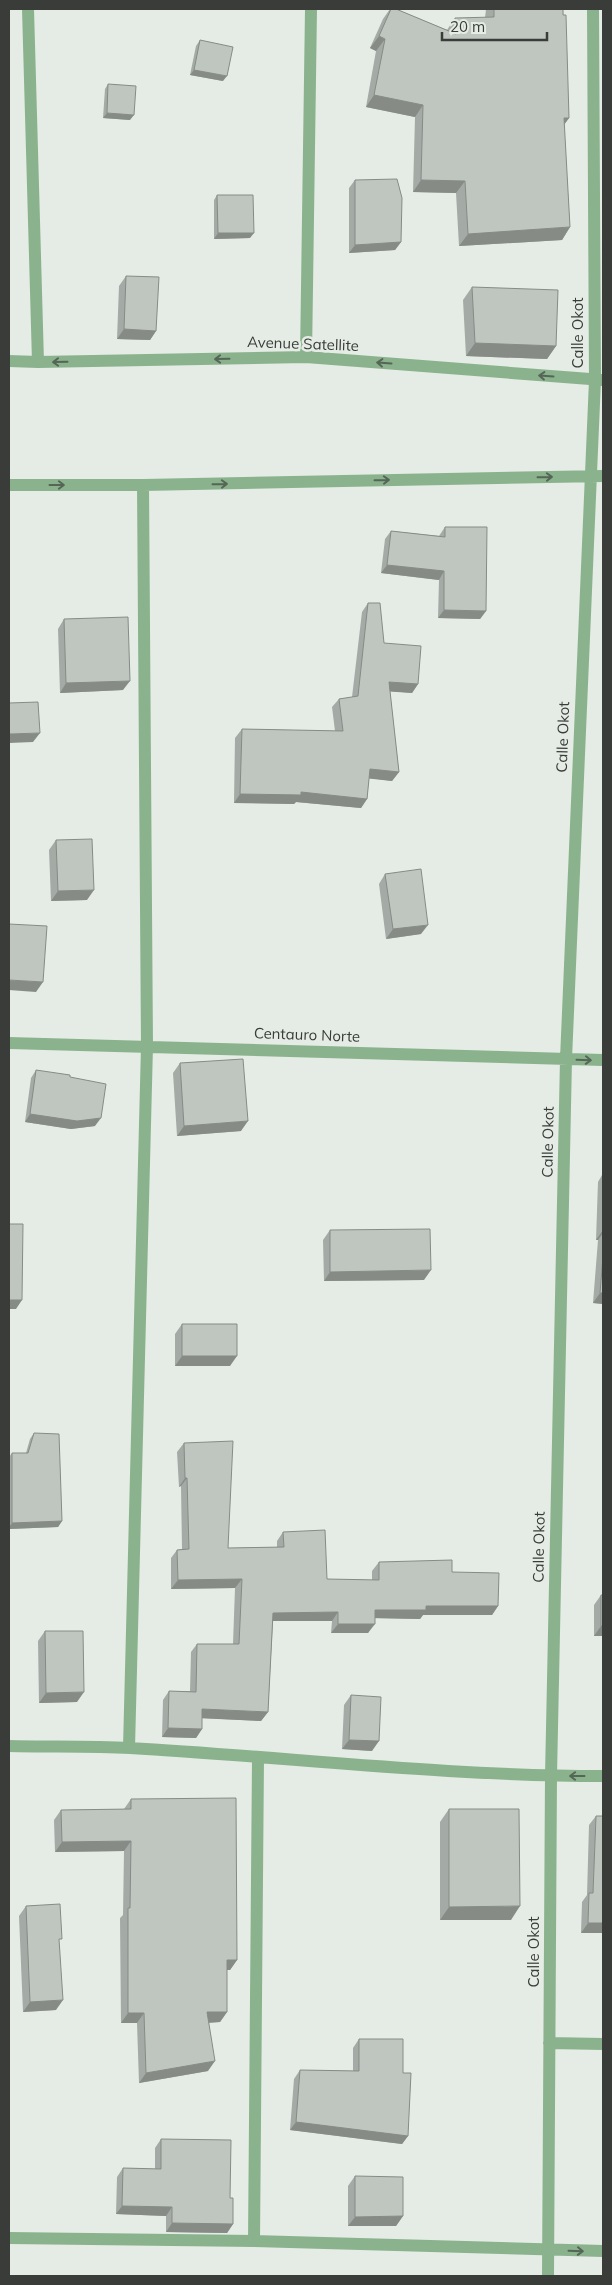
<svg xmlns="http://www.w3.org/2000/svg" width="612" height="2285" font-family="Mulish,sans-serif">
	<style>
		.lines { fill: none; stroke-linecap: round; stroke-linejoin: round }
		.minor { stroke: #8ab38d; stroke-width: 12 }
		.wall { fill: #a4aaa5 }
		.shaded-wall { fill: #868b86 }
		.building { fill: #bfc6c0; stroke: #868b86 }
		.oneway { stroke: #556656 }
		.labels { text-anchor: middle; stroke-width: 5; stroke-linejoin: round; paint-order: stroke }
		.street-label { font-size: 15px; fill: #393c39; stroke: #e5ece5 }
	</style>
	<rect width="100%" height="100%" fill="#e5ece5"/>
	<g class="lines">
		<path class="minor" d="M28 9 38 362
			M306 357 311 9
			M9 361 38 362 306 357 603 380
			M9 485H143L603 476
			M9 1043 603 1060
			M9 1746C49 1747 90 1746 130 1748 288 1757 445 1776 603 1776
			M129 1748 147 1046 143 485
			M549 2043 603 2044
			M9 2238 254 2241 603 2251
			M254 2241 258 1758
			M548 2276 551 1776 566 1059 595 380 593 9"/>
	</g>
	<path class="wall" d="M390 9H396L447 30 455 18H485L486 9H563L569 118 564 125 570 227 562 240 459 246 456 193 413 192 415 117 366 107 376 51 370 48 383 19Z
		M200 40 223 81 190 75 196 46Z
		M108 84 130 120 103 118 105 89Z
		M355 180 401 242 395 250 349 253V188Z
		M217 195 250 238 214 239V200Z
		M126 276 156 331 150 340 117 339 119 286Z
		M472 287 556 346 547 359 466 356 463 300Z
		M445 527 486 611 480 619 438 618 439 580 381 573 385 539 391 531 439 536Z
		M368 603 384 643 418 684 412 693 390 691 399 772 392 781 369 778 367 799 361 808 296 802 294 804 234 803 235 738 242 729 335 731 332 707 339 699 352 697 362 612Z
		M64 619 123 690 60 693 58 629Z
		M56 840 87 900 51 901 49 850Z
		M385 874 421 934 386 939 379 884Z
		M180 1063 241 1131 177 1136 173 1073Z
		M36 1070 70 1077 95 1126 71 1129 25 1122 31 1078Z
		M603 1111V1304L593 1303 598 1240H596L598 1182 602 1175V1114Z
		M330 1230 424 1280 324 1281 323 1240Z
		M182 1324 230 1366H175V1334Z
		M34 1433 62 1521 58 1527 9 1529V1457L12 1453H26L30 1439Z
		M184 1443 228 1548 277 1547V1541L283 1532 327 1579 372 1580V1571L379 1562 452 1572 498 1606 492 1615H423L420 1619 375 1618 368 1633H331L332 1621H273L268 1712 261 1721 202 1718V1729L196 1738 162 1737 163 1700 169 1691H190L191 1652 197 1644H233L235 1588 171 1589V1558L177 1550 182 1549 181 1486 179 1487 177 1452Z
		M601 1595 603 1636H594V1605Z
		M45 1631 77 1702 39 1703 38 1641Z
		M351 1695 372 1751 342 1749 344 1705Z
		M131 1799 237 1960 230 1970H227V2012L220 2022 209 2023 208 2071 139 2083 137 2023H121L120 1918 123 1915 124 1851 55 1852 54 1820 61 1810 124 1809Z
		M449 1809 511 1920H440V1822Z
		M596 1816H603V1933H581L582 1902 587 1895 589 1825Z
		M26 1906 59 1942 56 2010 23 2012 19 1916Z
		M359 2039 403 2073 408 2136 402 2144 290 2130 294 2079 300 2070 353 2071V2048Z
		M161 2139 230 2198 233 2224 227 2233 166 2232V2216L116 2214 117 2177 123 2168 155 2169V2148Z
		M355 2176 403 2216 396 2226H348V2186Z"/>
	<path class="shaded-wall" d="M379 36 385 39 376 51 370 48Z
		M194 70 227 76 223 81 190 75Z
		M374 95 423 105 415 117 366 107Z
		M107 113 134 115 130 120 103 118Z
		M564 118H569L560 130Z
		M421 180 465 181 456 193 413 192Z
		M570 227 562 240 459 246 468 234Z
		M218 233H254L250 238 214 239Z
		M401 242 395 250 349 253 355 245Z
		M124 329 156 331 150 340 117 339Z
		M475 343 556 346 547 359 466 356Z
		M387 565 444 571 439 580 381 573Z
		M444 610 486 611 480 619 438 618Z
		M130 681 123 690 60 693 66 683Z
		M389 682 418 684 412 693 382 691Z
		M40 733 33 742 9 743V734Z
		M370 769 399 772 392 781 364 778Z
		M301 792 367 799 361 808 296 802 294 804 234 803 240 794Z
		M94 890 87 900 51 901 58 891Z
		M428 925 421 934 386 939 393 929Z
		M9 980 43 982 36 992 9 990Z
		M30 1114 101 1118 95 1126 71 1129 25 1122Z
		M248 1121 241 1131 177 1136 184 1126Z
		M603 1230V1233L598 1240H596Z
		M431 1270 424 1280 324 1281 330 1272Z
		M600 1293H603V1304L593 1303Z
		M9 1300H22L16 1309H9Z
		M182 1356H237L230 1366H175Z
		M185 1478H187L181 1486 179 1487Z
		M62 1521 58 1527 9 1529V1527L12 1523Z
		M242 1579 235 1588 171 1589 178 1580Z
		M426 1606H498L492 1615H423L420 1619 369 1618 375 1610Z
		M338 1612 332 1621H267L273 1613Z
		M338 1624H375L368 1633H331Z
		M601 1626H603V1636H594Z
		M84 1692 77 1702 39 1703 46 1693Z
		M202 1709 268 1712 261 1721 196 1718Z
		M168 1728 202 1729 196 1738 162 1737Z
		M349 1740 379 1741 372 1751 342 1749Z
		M131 1841 124 1851 55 1852 62 1842Z
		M520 1906 511 1920H440L449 1907Z
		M588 1923H603V1933H581Z
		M227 1960H237L230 1970H220Z
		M63 2000 56 2010 23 2012 30 2002Z
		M207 2012H227L220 2022 200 2023Z
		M128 2013H144L137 2023H121Z
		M215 2061 208 2071 139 2083 146 2073Z
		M296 2122 408 2136 402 2144 290 2130Z
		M122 2206 172 2207 166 2216 116 2214Z
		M403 2216 396 2226H348L355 2217Z
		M172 2223 233 2224 227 2233 166 2232Z"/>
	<path class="building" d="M391 9H396L456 34 455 18 494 17V9H563V15H566L569 118H564L570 227 468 234 465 181 421 180 423 105 374 95 385 39 379 36Z
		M200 40 233 47 227 76 194 70Z
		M108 84 136 86 134 115 107 113Z
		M397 179 402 198 401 242 355 245V180Z
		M217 195H253L254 233H218Z
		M126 276 159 277 156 331 124 329Z
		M472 287 558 290 556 346 475 343Z
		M445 527H487L486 611 444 610V571L387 565 391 531 445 537Z
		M368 603H380L384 643 421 646 418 684 389 682 399 772 370 769 367 799 301 792V795L240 794 242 729 343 731 339 699 358 696Z
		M128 617 130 681 66 683 64 619Z
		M38 702 40 733 9 734V703Z
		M92 839 94 890 58 891 56 840Z
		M421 869 428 925 393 929 385 874Z
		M9 924 47 926 43 982 9 980Z
		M243 1059 248 1121 184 1126 180 1063Z
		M36 1070 70 1075V1077L106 1084 101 1118 77 1121 30 1114Z
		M9 1224H23L22 1300H9Z
		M430 1229 431 1270 330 1272V1230Z
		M603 1257V1293H600Z
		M182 1324H237V1356H182Z
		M34 1433 59 1434 62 1521 12 1523V1453H28Z
		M233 1441 228 1548 284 1547 283 1532 325 1530 327 1579 379 1580V1562L452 1560V1572L499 1573 498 1606H426V1610H375V1624H338V1612L273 1613 268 1712 202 1709V1729L168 1728 169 1691 196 1692 197 1644H239L242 1579 178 1580 177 1550 189 1549 187 1478H185L184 1443Z
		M601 1595H603V1626H601Z
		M45 1631H83L84 1692 46 1693Z
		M351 1695 381 1697 379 1741 349 1740Z
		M236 1798 237 1960H227V2012H207L215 2061 146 2073 144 2013H128V1908H130L131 1841 62 1842 61 1810 131 1809V1799Z
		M449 1809H519L520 1906 449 1907Z
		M596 1816H603V1923H588L589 1893H593Z
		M60 1904 62 1939H59L63 2000 30 2002 26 1906Z
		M359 2039H403V2073H411L408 2136 296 2122 300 2070 359 2071Z
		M161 2139 231 2140 230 2198H233V2224L172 2223V2207L122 2206 123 2168 161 2169Z
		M355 2176 403 2177V2216L355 2217Z"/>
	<defs><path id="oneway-shaft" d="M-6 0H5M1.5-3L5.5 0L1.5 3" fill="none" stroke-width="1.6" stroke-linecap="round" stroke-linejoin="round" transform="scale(1.25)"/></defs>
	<g class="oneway">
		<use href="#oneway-shaft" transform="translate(222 359) rotate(179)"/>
		<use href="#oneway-shaft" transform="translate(60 362) rotate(179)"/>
		<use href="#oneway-shaft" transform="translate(384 363) rotate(-176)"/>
		<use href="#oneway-shaft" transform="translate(546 376) rotate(-176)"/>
		<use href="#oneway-shaft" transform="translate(545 477) rotate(-1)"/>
		<use href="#oneway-shaft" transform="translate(382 480) rotate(-1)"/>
		<use href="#oneway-shaft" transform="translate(220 484) rotate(-1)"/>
		<use href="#oneway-shaft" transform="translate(57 485)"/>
		<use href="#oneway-shaft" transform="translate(584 1060) rotate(2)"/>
		<use href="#oneway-shaft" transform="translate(577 1776) rotate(180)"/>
		<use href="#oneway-shaft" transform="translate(576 2251) rotate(2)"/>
	</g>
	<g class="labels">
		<g class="street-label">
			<text transform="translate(578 333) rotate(-90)" y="5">Calle Okot</text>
			<text transform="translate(303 344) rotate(2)" y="5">Avenue Satellite</text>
			<text transform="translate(563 737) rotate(-88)" y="5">Calle Okot</text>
			<text transform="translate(307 1035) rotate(2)" y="5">Centauro Norte</text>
			<text transform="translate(548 1142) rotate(-89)" y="5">Calle Okot</text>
			<text transform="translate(539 1547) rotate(-89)" y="5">Calle Okot</text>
			<text transform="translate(534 1952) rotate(-90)" y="5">Calle Okot</text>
		</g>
	</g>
	<rect width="612" height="2285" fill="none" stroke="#393c39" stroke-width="20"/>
	<path d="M442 32v8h105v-8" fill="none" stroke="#393c39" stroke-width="2.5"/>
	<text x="450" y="32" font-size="15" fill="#393c39" stroke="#e5ece5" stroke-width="4" paint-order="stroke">20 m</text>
</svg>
